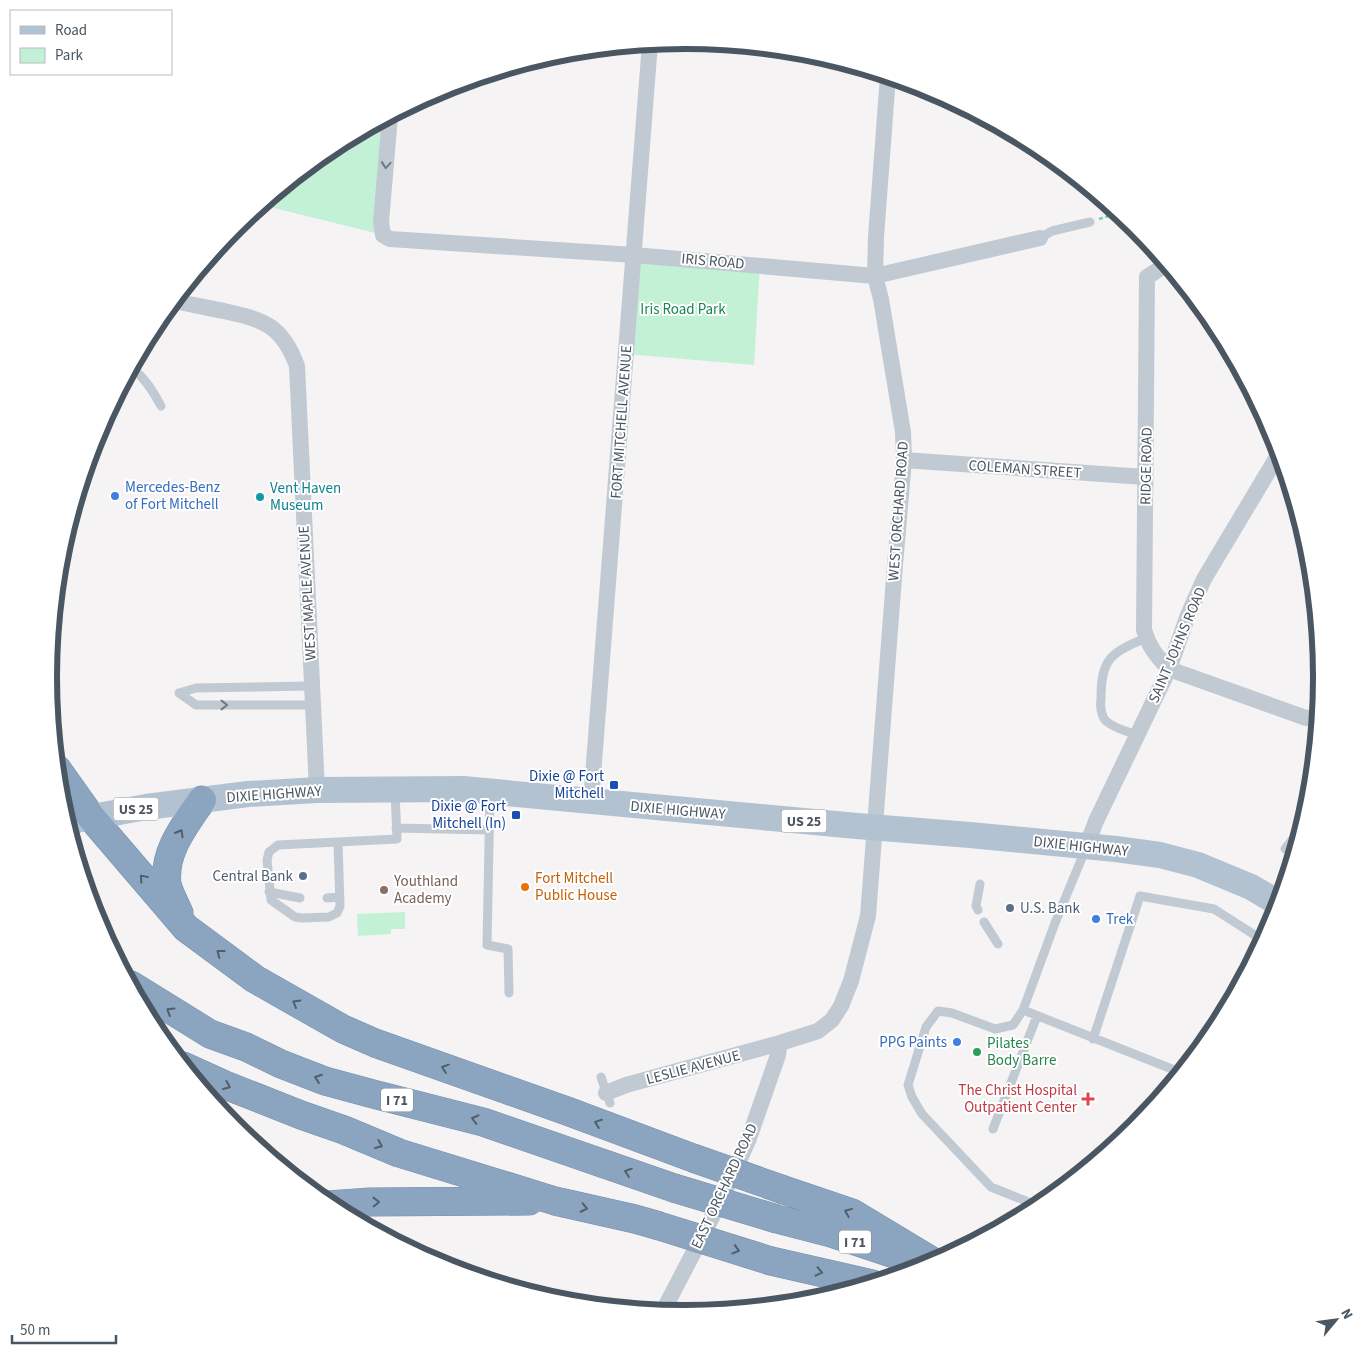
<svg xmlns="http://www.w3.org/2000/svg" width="1371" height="1355" font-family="'Source Sans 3',sans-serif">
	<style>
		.green { fill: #c3f1d5 }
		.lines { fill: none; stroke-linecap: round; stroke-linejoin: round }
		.motorway-casing { stroke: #7690ad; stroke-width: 29 }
		.path { stroke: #7ad0a6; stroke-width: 2.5; stroke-dasharray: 4 2.5; stroke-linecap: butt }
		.service { stroke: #c1cad2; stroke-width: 9 }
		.minor { stroke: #c1cad2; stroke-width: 16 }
		.primary { stroke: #b3c2d1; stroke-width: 26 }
		.motorway { stroke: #8ba5c1; stroke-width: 28 }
		.motorway-bridge-casing { stroke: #7690ad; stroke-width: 29; stroke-linecap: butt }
		.motorway-bridge { stroke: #8ba5c1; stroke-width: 28 }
		.oneway { stroke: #6e7983 }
		.oneway2 { stroke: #505e6b }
		.shop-dot { fill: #3f7fe0; stroke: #fff; stroke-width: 2 }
		.culture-dot { fill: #0f9aa8; stroke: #fff; stroke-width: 2 }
		.transit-dot { fill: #1a4fb4; stroke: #fff; stroke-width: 2 }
		.service-dot { fill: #5c6f8a; stroke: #fff; stroke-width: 2 }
		.food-dot { fill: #e8710a; stroke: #fff; stroke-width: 2 }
		.education-dot { fill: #8d6e63; stroke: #fff; stroke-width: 2 }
		.leisure-dot { fill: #2e9e5b; stroke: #fff; stroke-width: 2 }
		.health-dot { fill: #e0444e; stroke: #fff; stroke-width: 2 }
		.labels { text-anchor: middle; stroke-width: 4; stroke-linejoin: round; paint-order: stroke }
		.shield { fill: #fff; stroke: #808990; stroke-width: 1 }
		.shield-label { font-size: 14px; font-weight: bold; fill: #4a5661 }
		.street-label { font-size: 15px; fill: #4a5661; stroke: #fff }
		.park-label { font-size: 15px; fill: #17864f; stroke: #fff }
		.shop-label { font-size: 15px; fill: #366cbe; stroke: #fff; text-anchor: start }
		.culture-label { font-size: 15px; fill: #0d838f; stroke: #fff; text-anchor: start }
		.transit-label { font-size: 15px; fill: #164399; stroke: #fff; text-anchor: end }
		.service-label { font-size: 15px; fill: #4e5e75; stroke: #fff; text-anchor: end }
		.food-label { font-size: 15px; fill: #c56008; stroke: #fff; text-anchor: start }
		.education-label { font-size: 15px; fill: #785e54; stroke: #fff; text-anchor: start }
		.leisure-label { font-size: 15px; fill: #27864d; stroke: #fff; text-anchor: start }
		.health-label { font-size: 15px; fill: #be3a42; stroke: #fff; text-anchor: end }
		.rim { fill: none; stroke: #4a5661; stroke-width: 6 }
	</style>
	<rect width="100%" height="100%" fill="#f5f3f3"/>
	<path class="green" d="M390 116 383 235 262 205 332 147Z
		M634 255 760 265 754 365 626 354Z
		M405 912V929H391V934L358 936 357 914Z"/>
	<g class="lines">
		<defs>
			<path id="motorway" d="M57 769 91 817 186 928 255 979 343 1029 375 1043 567 1111 693 1158
				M179 913C175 904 169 893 167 884 163 852 185 825 202 800
				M131 985 210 1034 246 1047 281 1064 325 1081 373 1094 483 1122 674 1188
				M183 1066 225 1085 301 1115 344 1130 399 1153 555 1201 635 1219 656 1225
				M784 1190 852 1213 935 1263
				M328 1205 370 1202 529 1201
				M777 1219 831 1233 909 1259
				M771 1261 872 1284"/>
		</defs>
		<use href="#motorway" class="motorway-casing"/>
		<path class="path" d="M1099 219 1119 213"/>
		<path class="service" d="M1040 238 1052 231 1090 222
			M132 368C145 378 153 391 161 406
			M179 693 196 705H312
			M179 693 196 688 311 686
			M1137 735C1127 731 1115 729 1106 721 1101 716 1100 706 1101 699 1101 659 1110 653 1146 638
			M490 794 487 945 508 949 509 993
			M396 828 489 830
			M338 842 340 906 337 913 329 917 302 918 295 917 271 900 267 860 269 852 278 845 397 839 395 792
			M1285 849 1304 824
			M269 892 300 898
			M327 898 340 897
			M978 910 976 906 980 884
			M984 922 998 944
			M1023 1010 1182 1073
			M1093 1039 1140 896 1214 909 1264 941
			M601 1077 610 1103
			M993 1129 1037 1016
			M1041 1207 991 1187 922 1114 912 1097 908 1085 926 1027 938 1011 952 1013 995 1029 1013 1025 1023 1010 1055 923 1086 848"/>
		<path class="minor" d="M390 116 381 222 383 235 390 239 634 255 875 276 1040 238
			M1167 264 1147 277 1144 630C1149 647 1157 657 1169 669L1306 718 1319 717
			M174 301C190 304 207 308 224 311 264 320 282 325 297 366L317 790
			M904 460 1145 477
			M591 801 650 43
			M1087 845 1096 821 1169 669 1188 615 1204 579 1280 452
			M606 1093 626 1085 780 1043 818 1031 832 1020 841 1006 851 981 868 916 895 565 904 460 903 432 881 299 875 276 876 237 888 76
			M662 1313 721 1200 748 1141 778 1055 780 1043"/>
		<path class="primary" d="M66 822 146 807 248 794 317 790 463 789 857 826 970 835 1116 849 1160 855 1198 865 1251 887 1280 904"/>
		<use href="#motorway" class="motorway"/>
		<defs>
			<path id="motorway-bridge" d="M693 1158 784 1190
				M674 1188 777 1219
				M656 1225 771 1261"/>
		</defs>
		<use href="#motorway-bridge" class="motorway-bridge-casing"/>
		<use href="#motorway-bridge" class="motorway-bridge"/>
	</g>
	<defs><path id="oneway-chevron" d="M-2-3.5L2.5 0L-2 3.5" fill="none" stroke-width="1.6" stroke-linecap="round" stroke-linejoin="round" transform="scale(1.25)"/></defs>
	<g class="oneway">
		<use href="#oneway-chevron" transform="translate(386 165) rotate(95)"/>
		<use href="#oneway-chevron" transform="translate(224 705)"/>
	</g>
	<g class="oneway2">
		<use href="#oneway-chevron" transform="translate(180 833) rotate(-60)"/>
		<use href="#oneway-chevron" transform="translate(143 878) rotate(-131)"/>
		<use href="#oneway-chevron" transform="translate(220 953) rotate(-143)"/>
		<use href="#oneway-chevron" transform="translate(296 1003) rotate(-150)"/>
		<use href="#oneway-chevron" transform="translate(170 1011) rotate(-148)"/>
		<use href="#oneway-chevron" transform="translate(445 1068) rotate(-161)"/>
		<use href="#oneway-chevron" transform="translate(318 1078) rotate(-160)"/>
		<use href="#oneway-chevron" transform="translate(227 1086) rotate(23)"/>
		<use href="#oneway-chevron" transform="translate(475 1119) rotate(-166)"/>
		<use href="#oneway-chevron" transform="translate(598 1123) rotate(-159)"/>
		<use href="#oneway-chevron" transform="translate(379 1145) rotate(23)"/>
		<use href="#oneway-chevron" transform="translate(628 1172) rotate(-161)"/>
		<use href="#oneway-chevron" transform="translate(376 1202) rotate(-1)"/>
		<use href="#oneway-chevron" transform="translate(584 1208) rotate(12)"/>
		<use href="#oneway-chevron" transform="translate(848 1212) rotate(-158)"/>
		<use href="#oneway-chevron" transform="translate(736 1250) rotate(17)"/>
		<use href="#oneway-chevron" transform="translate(819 1272) rotate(13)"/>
	</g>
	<g class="shop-dot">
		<circle cx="115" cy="496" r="5"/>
		<circle cx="1096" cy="919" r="5"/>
		<circle cx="957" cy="1042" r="5"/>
	</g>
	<circle class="culture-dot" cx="260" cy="497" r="5"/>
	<g class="transit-dot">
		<rect x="609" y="780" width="10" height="10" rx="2.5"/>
		<rect x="511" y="810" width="10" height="10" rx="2.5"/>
	</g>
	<g class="service-dot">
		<circle cx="303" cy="876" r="5"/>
		<circle cx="1010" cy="908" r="5"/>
	</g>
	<circle class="food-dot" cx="525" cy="887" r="5"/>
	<circle class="education-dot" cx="384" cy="890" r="5"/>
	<circle class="leisure-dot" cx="977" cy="1052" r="5"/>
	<path class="health-dot" d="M1085.5 1091.5h5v5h5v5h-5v5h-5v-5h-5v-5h5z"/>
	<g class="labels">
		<g class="shield">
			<rect x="113.5" y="797.5" width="45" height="23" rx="4"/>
			<rect x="781.5" y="809.5" width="45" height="23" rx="4"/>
			<rect x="381" y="1088.5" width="32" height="23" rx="4"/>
			<rect x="839" y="1230.5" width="32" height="23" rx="4"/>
		</g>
		<g class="shield-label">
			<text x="136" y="814">US 25</text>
			<text x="804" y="826">US 25</text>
			<text x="397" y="1105">I 71</text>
			<text x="855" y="1247">I 71</text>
		</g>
		<g class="street-label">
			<text transform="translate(713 261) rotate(5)" y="5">IRIS ROAD</text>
			<text transform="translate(621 422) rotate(-86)" y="5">FORT MITCHELL AVENUE</text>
			<text transform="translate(1146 466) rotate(-89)" y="5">RIDGE ROAD</text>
			<text transform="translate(1025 469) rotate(4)" y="5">COLEMAN STREET</text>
			<text transform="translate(898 511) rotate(-86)" y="5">WEST ORCHARD ROAD</text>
			<text transform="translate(307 593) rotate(-93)" y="5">WEST MAPLE AVENUE</text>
			<text transform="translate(1177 645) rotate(-67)" y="5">SAINT JOHNS ROAD</text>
			<text transform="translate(274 794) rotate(-4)" y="5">DIXIE HIGHWAY</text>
			<text transform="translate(678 810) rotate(5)" y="5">DIXIE HIGHWAY</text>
			<text transform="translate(1081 846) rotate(6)" y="5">DIXIE HIGHWAY</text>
			<text transform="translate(693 1067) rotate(-15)" y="5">LESLIE AVENUE</text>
			<text transform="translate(724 1186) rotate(-65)" y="5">EAST ORCHARD ROAD</text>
		</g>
		<g class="park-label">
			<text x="683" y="314">Iris Road Park</text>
		</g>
		<g class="shop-label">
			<text x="125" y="492">Mercedes-Benz<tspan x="125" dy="17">of Fort Mitchell</tspan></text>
			<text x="1106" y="924">Trek</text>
			<text x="947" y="1047" text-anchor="end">PPG Paints</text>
		</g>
		<g class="culture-label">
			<text x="270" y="493">Vent Haven<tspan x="270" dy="17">Museum</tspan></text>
		</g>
		<g class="transit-label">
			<text x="604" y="781">Dixie @ Fort<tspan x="604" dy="17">Mitchell</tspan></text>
			<text x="506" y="811">Dixie @ Fort<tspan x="506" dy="17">Mitchell (In)</tspan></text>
		</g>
		<g class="service-label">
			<text x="293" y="881">Central Bank</text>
			<text x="1020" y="913" text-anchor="start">U.S. Bank</text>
		</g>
		<g class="food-label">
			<text x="535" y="883">Fort Mitchell<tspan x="535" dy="17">Public House</tspan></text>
		</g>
		<g class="education-label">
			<text x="394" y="886">Youthland<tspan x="394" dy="17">Academy</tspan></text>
		</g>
		<g class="leisure-label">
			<text x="987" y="1048">Pilates<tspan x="987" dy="17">Body Barre</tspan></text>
		</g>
		<g class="health-label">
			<text x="1077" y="1095">The Christ Hospital<tspan x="1077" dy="17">Outpatient Center</tspan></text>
		</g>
	</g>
	<path d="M0 0H1371V1355H0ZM57 677a628 628 0 1 1 1256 0a628 628 0 1 1-1256 0Z" fill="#fff" fill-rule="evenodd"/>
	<path class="rim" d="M57 677a628 628 0 1 1 1256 0a628 628 0 1 1-1256 0Z"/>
	<rect x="10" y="10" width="162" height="65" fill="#ffffff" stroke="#b7bbc0"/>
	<rect x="20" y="26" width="25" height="8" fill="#b3c2d1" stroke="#b7bbc0"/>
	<text x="55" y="35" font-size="15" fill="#4a5661">Road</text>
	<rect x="20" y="48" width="25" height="15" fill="#c3f1d5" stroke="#b7bbc0"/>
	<text x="55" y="60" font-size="15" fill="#4a5661">Park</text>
	<g transform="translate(1336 1320) rotate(61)" stroke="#ffffff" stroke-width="4" paint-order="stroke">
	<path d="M0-4L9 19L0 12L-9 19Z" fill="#4a5661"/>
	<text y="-8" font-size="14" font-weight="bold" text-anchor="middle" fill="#4a5661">N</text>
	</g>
	<path d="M12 1335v8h104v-8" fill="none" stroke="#4a5661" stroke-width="2.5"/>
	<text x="20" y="1335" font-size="15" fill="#4a5661" stroke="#ffffff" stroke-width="4" paint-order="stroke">50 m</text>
</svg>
